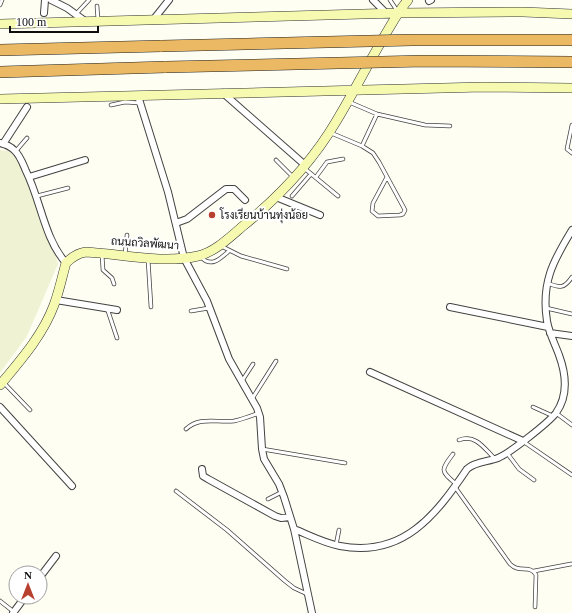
<svg xmlns="http://www.w3.org/2000/svg" width="572" height="613" font-family="'Times New Roman',Sarabun,serif">
	<style>
		.farmland { fill: #f0f3d3 }
		.lines { fill: none; stroke-linecap: round; stroke-linejoin: round }
		.lane-casing { stroke: #424242; stroke-width: 4.5 }
		.street-casing { stroke: #424242; stroke-width: 8 }
		.secondary-casing { stroke: #313131; stroke-width: 10 }
		.highway-casing { stroke: #202020; stroke-width: 12 }
		.lane { stroke: #fff; stroke-width: 3 }
		.street { stroke: #fff; stroke-width: 6 }
		.secondary { stroke: #f6fab1; stroke-width: 9 }
		.highway { stroke: #ebb963; stroke-width: 11 }
		.highway-bridge-casing { stroke: #202020; stroke-width: 12; stroke-linecap: butt }
		.highway-bridge { stroke: #ebb963; stroke-width: 11 }
		.poi-dot { fill: #b8402f; stroke: #fff; stroke-width: 1.5 }
		.labels { text-anchor: middle; stroke-width: 4; stroke-linejoin: round; paint-order: stroke }
		.poi-label { font-size: 11px; fill: #0f0f0f; stroke: #fff; text-anchor: start }
		.street-label { font-size: 11px; fill: #0f0f0f; stroke: #fff }
	</style>
	<rect width="100%" height="100%" fill="#fefef2"/>
	<path class="farmland" d="M0 150 15 152 40 207 58 264 27 336 0 373Z"/>
	<g class="lines">
		<defs>
			<path id="lane" d="M390 0 398 12
				M0 5 2 0
				M97 6 98 20
				M76 14 89 0
				M349 102 377 114 425 125 450 126
				M111 105 125 102 140 103
				M572 125 567 149 572 153
				M331 133 362 146 373 153 379 162 405 210 403 214 400 215 378 216 372 211 373 203 387 177
				M362 146 377 114
				M15 152 27 138
				M276 160 293 177
				M304 168 338 196
				M316 177 327 162 343 159
				M37 196 68 188
				M292 196 311 174
				M221 246 241 256 287 269
				M102 255 103 270 112 278 114 284
				M125 255 127 235
				M201 257C211 268 220 259 229 251
				M148 259 151 307
				M547 283C560 288 564 289 572 277
				M107 308 117 338
				M546 308 572 314
				M191 311 209 308
				M242 381 253 364
				M4 383 30 410
				M252 399 276 361
				M533 407 553 416
				M556 413 572 425
				M186 429C200 416 217 423 234 421 243 419 251 416 259 413
				M459 440C476 434 484 448 495 459
				M524 442 572 475
				M262 449 345 463
				M507 453 519 469 534 480
				M453 454C440 471 441 471 456 484
				M455 487 510 564C520 574 530 564 536 575L535 607
				M176 491 227 530 285 581 294 588 307 594
				M268 499 282 492
				M336 545 339 530
				M534 571 571 564
				M0 601 14 612"/>
			<path id="street" d="M51 0 67 8 85 21
				M373 0 386 13
				M429 1 431 0
				M44 13 45 0
				M153 20 169 0
				M223 93 305 165
				M138 96 168 192 184 258 207 301 229 359 257 408 260 417 262 449 264 459 279 484 284 497 294 529 312 613
				M0 143C4 144 10 146 14 150 20 155 23 164 26 171 41 201 44 238 66 263
				M3 144 27 107
				M29 177 85 160
				M276 197 320 215
				M176 223 187 219 226 189H234L245 200
				M56 300 117 310
				M450 307 548 327
				M550 333 572 336
				M370 372 523 441
				M0 407 72 486
				M202 469 203 476 208 479 275 516 281 518 290 517
				M294 529C309 535 324 543 340 546 403 558 436 515 467 469 476 461 488 462 498 458 510 453 548 423 556 413 568 396 566 374 559 355 555 344 549 333 547 321 541 283 553 261 572 230
				M40 577 56 556
				M13 613 25 597"/>
			<path id="secondary" d="M0 24 399 13 523 12 572 14
				M0 99 483 87 572 88
				M0 385C20 361 43 335 54 305 59 292 62 277 66 263 72 257 78 253 86 252 122 254 162 264 198 256 215 252 230 237 243 226 280 196 313 161 337 120 355 90 370 60 388 30 394 20 400 9 408 0"/>
			<path id="highway" d="M0 50 162 46
				M0 72 166 67"/>
		</defs>
		<use href="#lane" class="lane-casing"/>
		<use href="#street" class="street-casing"/>
		<use href="#secondary" class="secondary-casing"/>
		<use href="#highway" class="highway-casing"/>
		<use href="#lane" class="lane"/>
		<use href="#street" class="street"/>
		<use href="#secondary" class="secondary"/>
		<use href="#highway" class="highway"/>
		<defs>
			<path id="highway-bridge" d="M162 46 412 40H572
				M166 67 424 61 572 62"/>
		</defs>
		<use href="#highway-bridge" class="highway-bridge-casing"/>
		<use href="#highway-bridge" class="highway-bridge"/>
	</g>
	<circle class="poi-dot" cx="212" cy="215" r="4"/>
	<g class="labels">
		<g class="poi-label">
			<text x="220" y="219">โรงเรียนบ้านทุ่งน้อย</text>
		</g>
		<g class="street-label">
			<text transform="translate(145 243) rotate(4)" y="4">ถนนถวิลพัฒนา</text>
		</g>
	</g>
	<g transform="translate(28 585)"><circle r="19" fill="#ffffff" stroke="#9f9f9f"/>
	<path d="M0-3L7 15L0 10L-7 15Z" fill="#b8402f"/>
	<text y="-6" font-size="11" font-weight="bold" text-anchor="middle" fill="#0f0f0f">N</text>
	</g>
	<path d="M10 26v6h88v-6" fill="none" stroke="#0f0f0f" stroke-width="2"/>
	<text x="16" y="26" font-size="12" fill="#0f0f0f" stroke="#ffffff" stroke-width="3" paint-order="stroke">100 m</text>
</svg>
